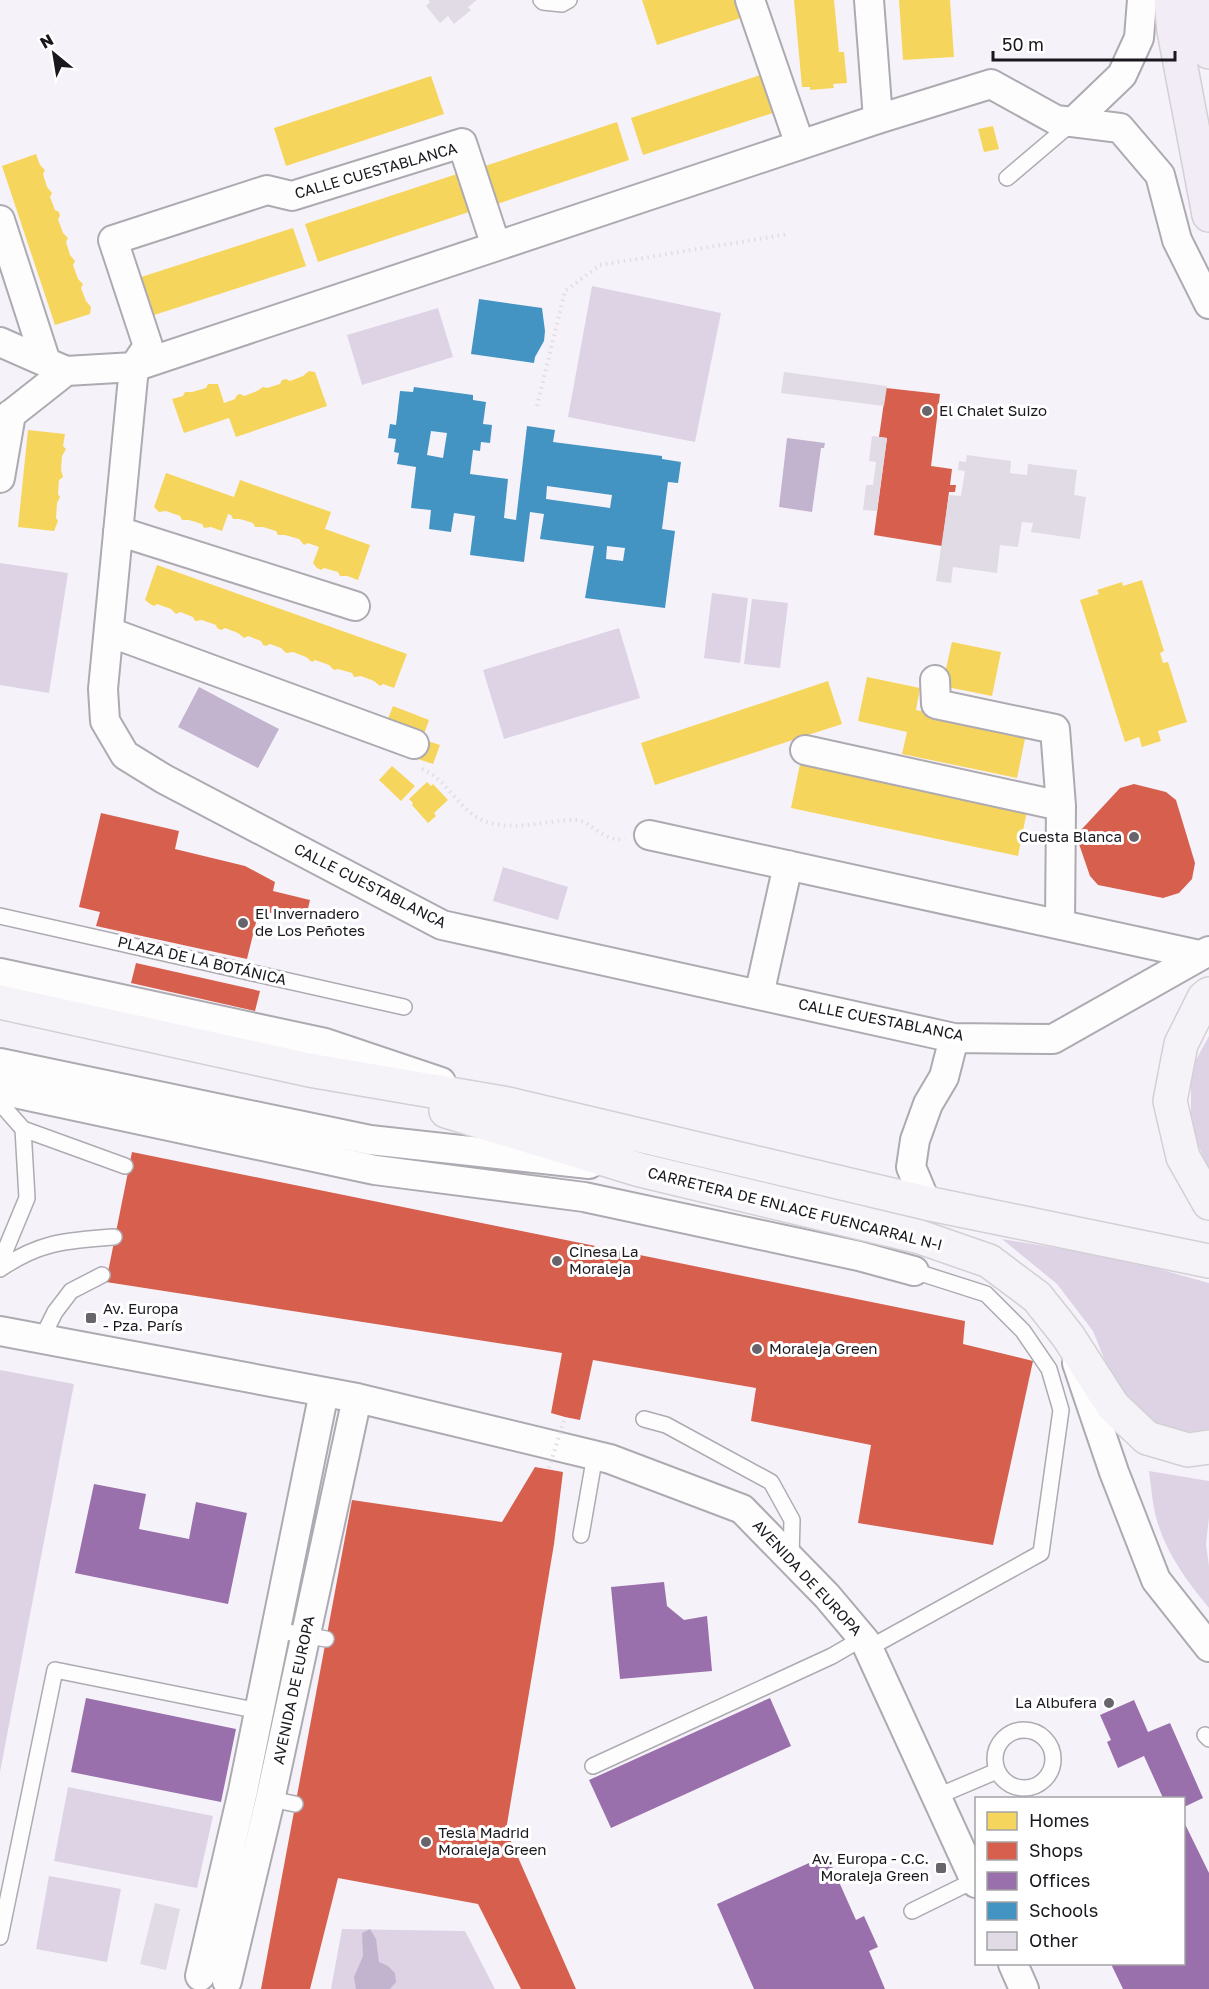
<svg xmlns="http://www.w3.org/2000/svg" width="1209" height="1989" font-family="'Golos Text',sans-serif">
	<style>
		.green { fill: #ddd3e5 }
		.water { fill: #c2b3ce }
		.homes { fill: #f6d55c }
		.shops { fill: #d6604d }
		.offices { fill: #9970ab }
		.schools { fill: #4393c3; fill-rule: evenodd }
		.building { fill: #e0dbe5 }
		.lines { fill: none; stroke-linecap: round; stroke-linejoin: round }
		.lane-casing { stroke: #adaab1; stroke-width: 18 }
		.street-casing { stroke: #adaab1; stroke-width: 32 }
		.primary-casing { stroke: #d3d0d5; stroke-width: 36 }
		.highway-casing { stroke: #d3d0d5; stroke-width: 36 }
		.path { stroke: #e0dee0; stroke-width: 4; stroke-dasharray: 1.5 4.5; stroke-linecap: butt }
		.lane { stroke: #fefdfe; stroke-width: 15 }
		.street { stroke: #fefdfe; stroke-width: 28 }
		.primary { stroke: #f6f3f8; stroke-width: 33 }
		.highway { stroke: #f1ecf5; stroke-width: 33 }
		.path-bridge { stroke: #e0dee0; stroke-width: 4; stroke-dasharray: 1.5 4.5; stroke-linecap: butt }
		.poi-dot { fill: #68646b; stroke: #fff; stroke-width: 2 }
		.labels { text-anchor: middle; stroke-width: 6; stroke-linejoin: round; paint-order: stroke }
		.street-label { font-size: 15px; fill: #1b171e; stroke: #fff }
		.poi-label { font-size: 15px; fill: #1b171e; stroke: #fff; text-anchor: start }
	</style>
	<rect width="100%" height="100%" fill="#f6f2fa"/>
	<path class="green" d="M592 286 721 313 695 442 568 417Z
		M438 308 453 357 362 385 347 335Z
		M0 563 68 573 49 693 0 685Z
		M712 593 748 598 740 663 704 658Z
		M752 599 788 603 780 668 744 664Z
		M619 628 640 698 504 739 483 670Z
		M503 867 568 887 558 920 493 901Z
		M1209 1036V1169L1191 1130V1069Z
		M1002 1239 1123 1259 1209 1283V1429L1174 1434 1133 1412 1113 1381 1093 1331 1057 1284Z
		M0 1370 74 1384 0 1772Z
		M1149 1471 1209 1481V1518L1206 1544 1209 1566V1608C1186 1580 1163 1549 1155 1513 1152 1500 1151 1485 1149 1471Z
		M68 1787 213 1816 197 1888 54 1861Z
		M49 1876 121 1889 107 1962 36 1949Z
		M342 1929 465 1931 495 1989H331Z"/>
	<path class="water" d="M787 438 825 443 824 448H821L812 512 779 507Z
		M199 687 279 729 258 768 178 727Z
		M370 1929 376 1939 379 1962 388 1966 395 1973 396 1982 390 1989H356L354 1977 363 1956 362 1933Z"/>
	<path class="homes" d="M642 0H742L747 16 657 45Z
		M794 0H834L839 52H844L847 83 833 84 834 88 810 90V87H802Z
		M899 0H950L954 57 903 60Z
		M766 73 779 111 643 155 631 118Z
		M431 76 444 114 286 166 274 128Z
		M617 122 629 160 494 205 482 167Z
		M993 126 999 149 984 152 978 129Z
		M36 154 40 165 45 170 43 174 47 187 52 193 50 197 55 210 59 212 60 216 58 219 63 233 68 238 66 242 70 255 75 261 73 265 78 279 83 284 81 288 86 301 91 307 90 314 55 325 2 166Z
		M463 172 475 210 318 262 305 224Z
		M293 228 306 266 148 317 135 279Z
		M309 371 315 372 327 406 236 437 229 418 184 433 172 399 183 396 185 392H192L206 388 208 384H218L224 403 235 399 237 395 240 394 244 396 257 391 263 387 267 388 280 384 282 380 286 379 290 381 303 376Z
		M28 430 65 434 63 446 66 449 62 456 61 470 63 477 59 480 58 494 60 497 57 503 56 518 58 521 54 531 18 527Z
		M166 473 234 497 240 480 331 512 325 529 370 545 358 580 347 576H340L338 572 324 568 321 570 317 568 313 563 319 547 308 543 304 545 299 539 285 535H278L276 531 263 527H255L253 523 240 519H233L231 515 228 514 222 531 211 527 204 528 202 524 189 520H182L180 516 166 511 159 512 154 507Z
		M157 565 407 654 394 688 383 684 380 686 374 681 361 676 354 677 352 673 338 669 334 670 329 665 315 660 312 662 306 657 293 652 286 653 281 648 270 644 266 646 263 645 261 641 248 636 244 638 238 633 225 628 221 630 217 628 216 625 202 620 195 621 193 617 180 612 176 614 171 609 157 604 154 606 150 604 145 600Z
		M1142 580 1164 651 1160 653 1163 663 1168 662 1187 722 1158 731 1161 741 1142 747 1139 737 1125 742 1080 600 1099 594 1097 590 1122 582 1123 586Z
		M952 642 1001 652 992 696 942 686Z
		M867 677 920 688 916 710 1026 734 1017 778 902 754 907 732 858 721Z
		M828 681 842 724 655 785 641 743Z
		M393 706 429 720 424 734 387 721Z
		M425 740 440 745 433 764 418 759Z
		M800 764 1027 811 1018 856 791 808Z
		M392 766 415 786 401 801 379 780Z
		M427 782 431 786 433 784 448 800 434 813 436 816 428 823 412 805 413 803 409 799Z"/>
	<path class="shops" d="M886 388 940 394 931 466 952 469 950 485H956L955 492H949L942 546 874 535 887 438 879 437Z
		M1134 784 1166 792 1176 800 1195 863 1192 879 1179 893 1163 898 1098 885 1090 876 1079 844 1081 830 1120 788Z
		M101 813 179 831 175 849 245 866 275 882 273 891 310 900 305 921 259 910 247 959 96 926 100 912 79 907Z
		M136 963 260 991 255 1011 131 983Z
		M132 1152 965 1321 963 1344 1033 1361 993 1545 858 1523 871 1445 751 1421 756 1388 593 1360 580 1420 565 1417 551 1413 562 1353 106 1282Z
		M535 1467 563 1472 554 1544 506 1830 576 1989H521L478 1904 338 1878 310 1989H261L352 1500 502 1522Z"/>
	<path class="offices" d="M94 1484 146 1494 139 1529 189 1539 196 1502 247 1513 228 1604 75 1573Z
		M664 1582 667 1606 684 1620 707 1616 712 1671 620 1679 611 1587Z
		M86 1698 236 1729 221 1802 71 1772Z
		M770 1698 791 1746 611 1828 589 1780Z
		M1134 1700 1148 1732 1170 1723 1203 1798 1184 1807V1798H1163L1144 1756 1118 1768 1107 1742 1111 1740 1100 1715Z
		M1184 1822 1209 1873V1989H1123L1111 1964H1184Z
		M827 1855 856 1920 864 1916 878 1947 869 1951 885 1989H754L717 1904Z"/>
	<path class="schools" d="M479 299 542 308 545 331 544 341 535 357 534 363 471 354Z
		M414 387 473 395V400L486 402 483 424 492 425 490 443 481 442 480 451 473 450 470 474 508 479 504 518 516 520 527 426 555 430 553 442 662 456V459L681 462 678 483 668 482 662 529 675 531 665 608 585 598 594 546 540 539 544 514 530 512 524 562 470 555 475 516 454 513 451 532 429 529 431 510 411 508 416 467 397 464 399 453 394 452 396 439 388 438 390 424 396 425 400 391 413 392ZM431 431 447 433 443 458 427 455ZM547 486 612 495 610 508 546 499ZM607 546 625 548 623 561 606 559Z"/>
	<path class="building" d="M428 0H477L468 7 471 10 454 24 448 16 440 23 426 6 430 2Z
		M784 372 887 386 884 406 781 393Z
		M872 436 887 438 877 511 863 510 866 485H873L876 462 869 461Z
		M967 455 1011 461 1010 473 1027 475 1028 464 1077 470 1074 495 1086 497 1080 539 1031 532 1033 523 1022 522 1018 547 1000 545 997 573 953 567 951 583 936 581 949 495 961 496 965 471 958 470 959 461 966 462Z
		M155 1903 180 1909 166 1970 140 1964Z"/>
	<g class="lines">
		<defs>
			<path id="lane" d="M541 0 543 2 562 4 569 0
				M1007 178 1073 122
				M0 916 404 1007
				M0 1103 23 1129 125 1166
				M0 1263 27 1198 23 1129
				M0 1269C41 1241 66 1241 114 1237
				M42 1338 55 1312 71 1291 102 1275
				M644 1419 666 1425 771 1482 792 1520 791 1558
				M581 1535 595 1455
				M276 1630 326 1639
				M869 1648 1041 1553 1061 1410 1049 1369 1023 1331 986 1294 914 1271
				M995 1759a29 29 0 1 1 58 0a29 29 0 1 1-58 0Z
				M1205 1735 1209 1739
				M593 1766 832 1656 863 1638
				M938 1796 997 1771
				M266 1798 295 1804
				M912 1911 975 1880
				M0 1937 55 1670 259 1711"/>
			<path id="street" d="M750 0 800 145
				M869 0 878 119
				M1073 122 1122 75 1139 38 1142 0
				M0 220 46 362
				M1209 304 1177 240 1160 175 1120 128 1056 120 991 84 878 119 134 367 103 689 105 721 125 755 164 779 442 925 954 1038 1053 1039 1209 951
				M0 342 66 371 134 367 148 346 113 240 267 190 292 196 462 143 496 246
				M0 423 66 371
				M0 478 11 414
				M118 531 355 606
				M109 632 414 744
				M935 680 936 704 1055 729 1061 806
				M805 750 1061 806 1060 924
				M649 835 1199 955
				M0 973 325 1043 441 1082
				M759 995 788 865
				M0 1063 370 1140 589 1164
				M0 1090 375 1170 584 1197 859 1256 914 1271
				M926 1203 911 1167 915 1140 928 1104 944 1077 954 1038
				M0 1331 357 1398 610 1459 742 1509 827 1596 865 1641 976 1883
				M1077 1363 1114 1472 1156 1580 1209 1647
				M1013 1964 1024 1989
				M200 1976 243 1791 324 1392
				M227 1981 270 1800 357 1398"/>
			<path id="primary" d="M1209 994 1204 998 1181 1044 1170 1101 1183 1157 1209 1203
				M0 1002 309 1070 508 1104 926 1203 1209 1261
				M446 1111 640 1170 920 1237 989 1261 1037 1297 1068 1336 1113 1406 1147 1438 1188 1450 1209 1447"/>
			<path id="highway" d="M1171 0 1174 31 1209 215
				M1200 0 1209 52"/>
		</defs>
		<use href="#lane" class="lane-casing"/>
		<use href="#street" class="street-casing"/>
		<use href="#primary" class="primary-casing"/>
		<use href="#highway" class="highway-casing"/>
		<path class="path" d="M537 406 565 291 600 265 789 234
			M422 769C446 778 458 809 482 820 511 833 545 820 575 820 592 820 600 842 625 839"/>
		<use href="#lane" class="lane"/>
		<use href="#street" class="street"/>
		<use href="#primary" class="primary"/>
		<use href="#highway" class="highway"/>
		<path class="path-bridge" d="M549 1468 565 1417"/>
	</g>
	<g class="poi-dot">
		<circle cx="927" cy="411" r="6"/>
		<circle cx="1134" cy="837" r="6"/>
		<circle cx="243" cy="923" r="6"/>
		<circle cx="557" cy="1261" r="6"/>
		<rect x="85" y="1312" width="12" height="12" rx="3"/>
		<circle cx="757" cy="1349" r="6"/>
		<circle cx="1109" cy="1703" r="6"/>
		<circle cx="426" cy="1842" r="6"/>
		<rect x="935" y="1862" width="12" height="12" rx="3"/>
	</g>
	<g class="labels">
		<g class="street-label">
			<text transform="translate(376 171) rotate(-16)" y="5">CALLE CUESTABLANCA</text>
			<text transform="translate(370 886) rotate(27)" y="5">CALLE CUESTABLANCA</text>
			<text transform="translate(202 961) rotate(13)" y="5">PLAZA DE LA BOTÁNICA</text>
			<text transform="translate(881 1020) rotate(11)" y="5">CALLE CUESTABLANCA</text>
			<text transform="translate(795 1209) rotate(14)" y="5">CARRETERA DE ENLACE FUENCARRAL N-I</text>
			<text transform="translate(807 1578) rotate(47)" y="5">AVENIDA DE EUROPA</text>
			<text transform="translate(294 1690) rotate(-78)" y="5">AVENIDA DE EUROPA</text>
		</g>
		<g class="poi-label">
			<text x="939" y="416">El Chalet Suizo</text>
			<text x="1122" y="842" text-anchor="end">Cuesta Blanca</text>
			<text x="255" y="919">El Invernadero<tspan x="255" dy="17">de Los Peñotes</tspan></text>
			<text x="569" y="1257">Cinesa La<tspan x="569" dy="17">Moraleja</tspan></text>
			<text x="103" y="1314">Av. Europa<tspan x="103" dy="17">- Pza. París</tspan></text>
			<text x="769" y="1354">Moraleja Green</text>
			<text x="1097" y="1708" text-anchor="end">La Albufera</text>
			<text x="438" y="1838">Tesla Madrid<tspan x="438" dy="17">Moraleja Green</tspan></text>
			<text x="929" y="1864" text-anchor="end">Av. Europa - C.C.<tspan x="929" dy="17">Moraleja Green</tspan></text>
		</g>
	</g>
	<rect x="975" y="1797" width="210" height="168" fill="#ffffff" stroke="#a4a2a5" stroke-width="1.5"/>
	<rect x="987" y="1812" width="30" height="18" fill="#f6d55c" stroke="#a4a2a5" stroke-width="1.5"/>
	<text x="1029" y="1827" font-size="18" fill="#1b171e">Homes</text>
	<rect x="987" y="1842" width="30" height="18" fill="#d6604d" stroke="#a4a2a5" stroke-width="1.5"/>
	<text x="1029" y="1857" font-size="18" fill="#1b171e">Shops</text>
	<rect x="987" y="1872" width="30" height="18" fill="#9970ab" stroke="#a4a2a5" stroke-width="1.5"/>
	<text x="1029" y="1887" font-size="18" fill="#1b171e">Offices</text>
	<rect x="987" y="1902" width="30" height="18" fill="#4393c3" stroke="#a4a2a5" stroke-width="1.5"/>
	<text x="1029" y="1917" font-size="18" fill="#1b171e">Schools</text>
	<rect x="987" y="1932" width="30" height="18" fill="#e0dbe5" stroke="#a4a2a5" stroke-width="1.5"/>
	<text x="1029" y="1947" font-size="18" fill="#1b171e">Other</text>
	<g transform="translate(54 54) rotate(330)" stroke="#ffffff" stroke-width="4.5" paint-order="stroke">
	<path d="M0-4.5L10 22L0 15L-10 22Z" fill="#1b171e"/>
	<text y="-9" font-size="16" font-weight="bold" text-anchor="middle" fill="#1b171e">N</text>
	</g>
	<path d="M993 51v9h182v-9" fill="none" stroke="#1b171e" stroke-width="3"/>
	<text x="1002" y="51" font-size="18" fill="#1b171e" stroke="#ffffff" stroke-width="4.5" paint-order="stroke">50 m</text>
</svg>
